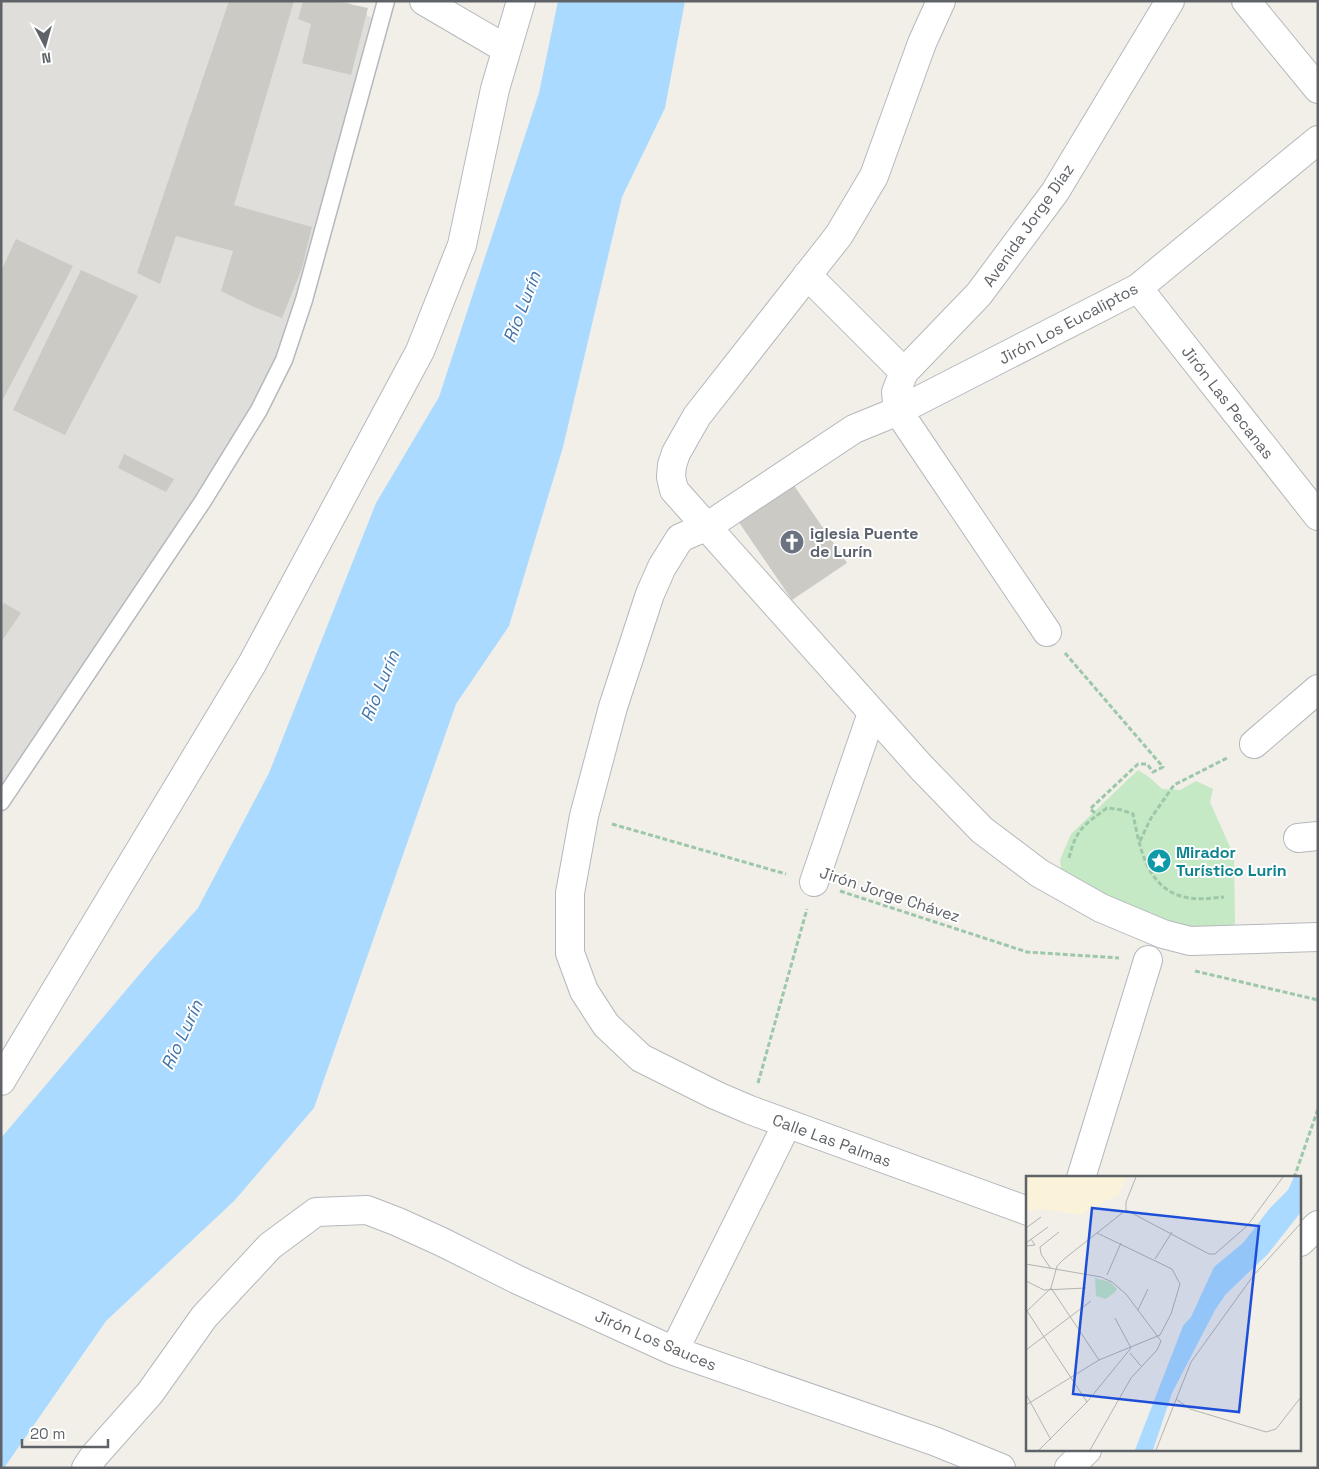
<svg xmlns="http://www.w3.org/2000/svg" width="1319" height="1469" font-family="'Space Grotesk',sans-serif">
	<style>
		.industrial { fill: #e0deda }
		.green { fill: #c5e8c5 }
		.water { fill: #aadaff }
		.building { fill: #cccac5 }
		.lines { fill: none; stroke-linecap: round; stroke-linejoin: round }
		.lane-casing { stroke: #b5b8bc; stroke-width: 19 }
		.street-casing { stroke: #b5b8bc; stroke-width: 30 }
		.path { stroke: #9cc7a9; stroke-width: 3; stroke-dasharray: 5 2.5; stroke-linecap: butt }
		.lane { stroke: #fff; stroke-width: 16 }
		.street { stroke: #fff; stroke-width: 28 }
		.labels { text-anchor: middle; stroke-width: 4; stroke-linejoin: round; paint-order: stroke }
		.street-label { font-size: 16px; fill: #5f6368; stroke: #fff }
		.worship-label { font-size: 16px; font-weight: bold; fill: #5b616d; stroke: #fff; text-anchor: start }
		.culture-label { font-size: 16px; font-weight: bold; fill: #0d838f; stroke: #fff; text-anchor: start }
		.water-label { font-size: 18px; font-style: italic; fill: #4174aa; stroke: #fff }
		.inset-road { fill: none; stroke: #b3b3b1; stroke-width: 1 }
		.view { fill: #1d4ed8; fill-opacity: 0.15; stroke: #1d4ed8; stroke-width: 2.5 }
		.inset-edge { fill: none; stroke: #5f6368; stroke-width: 2.5 }
	</style>
	<rect width="100%" height="100%" fill="#f1efe8"/>
	<path class="industrial" d="M1 1H347L380 24 295 314 256 402 1 810Z"/>
	<path class="green" d="M1138 770 1149 777 1162 789 1180 790 1196 781 1213 789 1210 802 1234 856 1235 924 1218 931 1164 924 1065 877 1061 869 1060 860 1071 834Z"/>
	<path class="water" d="M558 1H685L665 108 622 197 563 447 509 626 456 704 314 1108 234 1201 106 1321 4 1468H1V1138L155 956 198 908 269 773 376 503 439 397 539 93Z"/>
	<path class="building" d="M229 1H294L234 205 312 227 302 268 282 318 254 307 221 291 233 251 176 236 160 284 137 273Z
		M303 1H335L368 8 351 75 302 63 311 24 298 19Z
		M16 239 73 266 1 403V271Z
		M81 270 138 296 65 435 13 410Z
		M124 454 174 479 166 492 118 468Z
		M793 484 847 563 792 600 738 521Z
		M4 603 21 613 1 642V608Z"/>
	<g class="lines">
		<defs>
			<path id="lane" d="M1 802 203 501 259 410 284 360 304 300 386 1"/>
			<path id="street" d="M424 1 506 49
				M941 1 922 43 874 176 839 235 697 416 676 453 672 465 671 477 674 490 921 767 982 830 1039 873 1101 908 1163 934 1190 941 1318 937
				M1246 1 1318 89
				M807 275 904 372
				M1138 288 1318 516
				M1047 632 898 411 896 392 904 372 979 294 1055 192 1170 1
				M1254 744 1318 689
				M1298 838 1318 836
				M814 882 872 713
				M1 1081 252 664 420 351 462 245 495 89 521 1
				M1081 1178 1148 960
				M1028 1211 750 1110 715 1095 641 1058 606 1025 584 991 570 953V893L584 816 613 707 650 594 662 567 680 538 708 526 854 429 898 411 1138 288 1318 140
				M1300 1242 1318 1225
				M674 1351 787 1124
				M86 1468 94 1456 150 1393 204 1317 270 1246 316 1212 367 1210 398 1222 442 1242 518 1280 674 1351 934 1441 1001 1468
				M1069 1468 1087 1450"/>
		</defs>
		<use href="#lane" class="lane-casing"/>
		<use href="#street" class="street-casing"/>
		<path class="path" d="M1065 653 1163 767 1153 772 1147 764H1138L1090 809 1098 815
			M612 824 786 874
			M1140 841 1151 818 1174 785 1229 757
			M1069 858C1076 829 1084 825 1107 808L1122 810 1133 814C1140 849 1147 891 1189 898 1200 900 1212 898 1224 897
			M840 891 1027 952 1119 958
			M1195 971 1318 1000
			M758 1083 807 909
			M1294 1178 1318 1109"/>
		<use href="#lane" class="lane"/>
		<use href="#street" class="street"/>
	</g>
	<defs>
		<symbol id="church-disc" viewBox="-11 -11 22 22"><circle r="9.5" fill="#6b7280" stroke="#fff"/><path d="M-1.2-6h2.4v3.5h3.3v2.4h-3.3V6h-2.4V-.1h-3.3v-2.4h3.3Z" fill="#fff"/></symbol>
		<symbol id="sight-disc" viewBox="-11 -11 22 22"><circle r="9.5" fill="#0f9aa8" stroke="#fff"/><path d="M0-6L1.8-2.2L6-1.7L2.9 1.2L3.7 5.4L0 3.3L-3.7 5.4L-2.9 1.2L-6-1.7L-1.8-2.2Z" fill="#fff"/></symbol>
	</defs>
	<g fill-rule="evenodd">
		<use href="#church-disc" x="778" y="528" width="28" height="28"/>
		<use href="#sight-disc" x="1145" y="847" width="28" height="28"/>
	</g>
	<g class="labels">
		<g class="street-label">
			<text transform="translate(1028 225) rotate(-55)" y="6">Avenida Jorge Díaz</text>
			<text transform="translate(1068 323) rotate(-28)" y="6">Jirón Los Eucaliptos</text>
			<text transform="translate(1228 402) rotate(52)" y="6">Jirón Las Pecanas</text>
			<text transform="translate(890 894) rotate(18)" y="6">Jirón Jorge Chávez</text>
			<text transform="translate(832 1140) rotate(20)" y="6">Calle Las Palmas</text>
			<text transform="translate(656 1340) rotate(23)" y="6">Jirón Los Sauces</text>
		</g>
		<g class="worship-label">
			<text x="810" y="539">iglesia Puente<tspan x="810" dy="18">de Lurín</tspan></text>
		</g>
		<g class="culture-label">
			<text x="1176" y="858">Mirador<tspan x="1176" dy="18">Turístico Lurin</tspan></text>
		</g>
		<g class="water-label">
			<text transform="translate(522 307) rotate(-69)" y="6">Río Lurín</text>
			<text transform="translate(380 686) rotate(-68)" y="6">Río Lurín</text>
			<text transform="translate(182 1035) rotate(-65)" y="6">Río Lurín</text>
		</g>
	</g>
	<g transform="translate(1026 1176)">
		<rect width="275" height="275" fill="#f1efe8"/>
		<path d="M69 102 84 106 91 113 89 116 80 123 70 120Z" fill="#c5e8c5"/>
		<path d="M0 1H100L93 18 53 39 19 33 0 35Z" fill="#fbf3d9"/>
		<path d="M268 1H275V36L241 79 200 118 189 134 146 217 127 274H109L157 150 165 141 188 91 217 67 244 32 262 14Z" fill="#aadaff"/>
		<path class="inset-road" d="M100 34 183 78H189L221 50 257 1M100 34V26L110 1M0 52 15 41M0 67 22 51M0 70 9 69 5 63M129 83 146 56M0 88 75 101 86 106 100 118 135 165 131 174 105 202 64 274M25 93 15 78 14 71 33 56M81 99 95 67M0 105 18 114 60 112M25 112 73 184M112 134 122 113M1 135 61 226M0 136 25 112 31 90 38 83 100 34M89 142 105 172M0 174 65 125M104 177 115 190M0 218 25 264M150 223 164 233 240 256 250 253 275 221M0 229 73 184 134 159 145 138 154 108 146 93 71 57M13 274 61 226 105 172M130 274 165 186 227 100 275 47"/>
		<path class="view" d="M66 32 233 50 213 236 47 218Z"/>
		<rect width="275" height="275" class="inset-edge"/>
	</g>
	<rect width="1319" height="1469" fill="none" stroke="#5f6368" stroke-width="5"/>
	<g transform="translate(45 45) rotate(174)" stroke="#ffffff" stroke-width="4" paint-order="stroke">
	<path d="M0-4L9 19L0 12L-9 19Z" fill="#5f6368"/>
	<text y="-8" font-size="14" font-weight="bold" text-anchor="middle" fill="#5f6368">N</text>
	</g>
	<path d="M22 1439v8h86v-8" fill="none" stroke="#5f6368" stroke-width="2.5"/>
	<text x="30" y="1439" font-size="15" fill="#5f6368" stroke="#ffffff" stroke-width="4" paint-order="stroke">20 m</text>
</svg>
